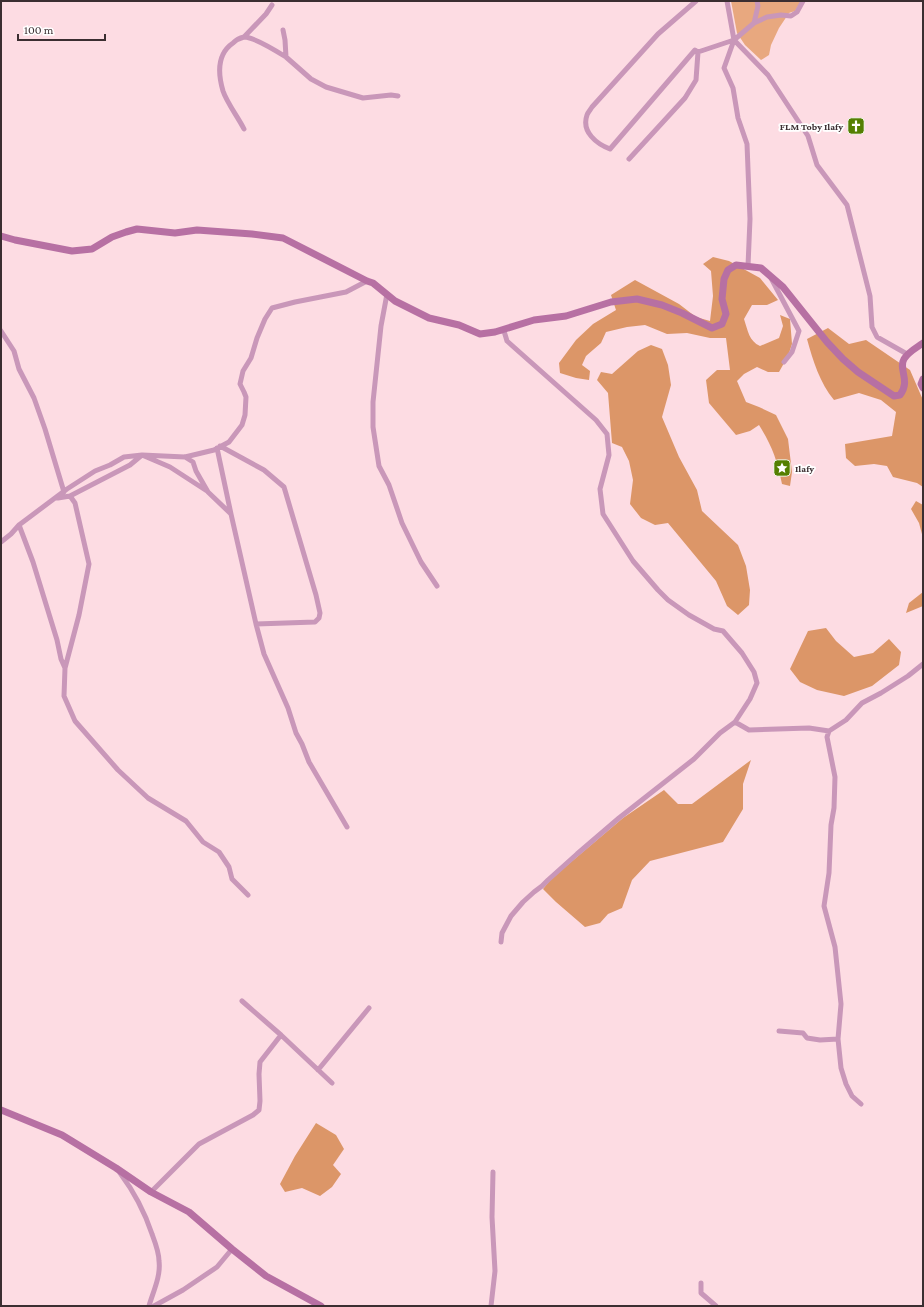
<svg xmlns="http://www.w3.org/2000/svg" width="924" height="1307" font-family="'Crimson Pro',serif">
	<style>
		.green { fill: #e8a87f }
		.forest { fill: #dc9668 }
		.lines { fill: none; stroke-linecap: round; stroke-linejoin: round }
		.street { stroke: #c997b9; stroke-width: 5 }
		.secondary { stroke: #b770a3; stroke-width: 7 }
		.labels { text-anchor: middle; stroke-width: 3.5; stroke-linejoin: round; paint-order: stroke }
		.poi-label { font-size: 10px; font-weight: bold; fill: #3b2e31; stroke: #fff; text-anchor: end }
	</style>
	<rect width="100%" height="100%" fill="#fddce3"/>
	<path class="green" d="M731 1H801L795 11 789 13 779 28 771 45 769 55 761 60 745 45 737 33Z"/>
	<path class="forest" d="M713 257 729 261 760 278 778 300 767 305H752L744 319C748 331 749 341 760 346L779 338 783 326 780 315 790 319 792 344 788 356 779 372H768L757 367 744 374 737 381 746 402 759 407 776 415 788 439 792 472 790 486 782 484C777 459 772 446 759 425L750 431 736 435 709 403 706 380 717 370H730L726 338H710L687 333 667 334 645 325 627 327 606 332 601 343 586 356 582 365 590 371 589 380 576 378 560 373 559 363 576 340 593 324 616 310 611 295 635 280 679 304 696 317 710 321 713 296 711 271 703 264Z
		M828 328 849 344 866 340 910 370 923 400V487L917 483 893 477 887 466 874 464 855 466 846 458 845 444 892 436 896 412 881 400 859 393 834 400C820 383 813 361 807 339Z
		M651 345 662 349 668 365 671 385 662 417 679 457 697 490 702 511 738 545 746 566 750 590 749 605 738 615 727 606 716 581 668 523 655 525 641 518 630 504 633 480 629 461 622 447 612 443 608 393 597 380 601 372 612 374 638 351Z
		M916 501 923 505V538L919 523 911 509Z
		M923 592V606L906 613 909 603Z
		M826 628 836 641 854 657 873 653 889 639 901 652 899 665 872 686 844 696 817 690 800 682 790 669 808 631Z
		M751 760 743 784V809L723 842 650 861 632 880 622 908 608 914 600 923 585 927 556 902 543 889 551 879 623 818 664 790 678 804H692Z
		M316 1123 336 1135 344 1149 333 1165 341 1174 332 1187 320 1196 302 1188 285 1192 280 1184 295 1156Z"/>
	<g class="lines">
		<path class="street" d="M727 1 734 40 724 68 733 88 738 118 747 144 750 219 748 266
			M754 23 758 6 757 1
			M283 30 285 40 286 57 311 79 326 87 363 98 391 95 398 96
			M244 37 266 14 272 5
			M734 40 768 75 808 136 817 165 847 205 870 296 872 327 877 337 907 354
			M698 52 734 40 754 23 767 17 781 15 791 16 797 12 803 1
			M244 129C238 117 227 103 223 91 218 74 217 54 233 43 236 40 240 38 244 37 253 37 278 52 286 57
			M629 159 685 98 696 80 698 52 695 50 610 149C597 144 581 132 587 115 588 112 591 109 592 107L658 34 696 1
			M771 278 799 331 792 352 784 362
			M387 294 381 326 373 402V427L379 466 389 485 402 523 421 562 437 586
			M1 331 14 351 19 369 34 398 45 429 64 492
			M500 331H504L507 341 596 420 607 434 609 455 600 489 603 514 633 561 658 590 668 600 689 615 714 629 723 631 742 653 754 672 757 683 750 699 735 722 720 733 694 759 619 818 577 854 548 880 542 886 534 892 523 902 511 916 502 933 501 942
			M220 446 264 470 284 487 316 595 320 613 319 618 315 622 256 624
			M217 448 231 514
			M185 457 193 462 196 471 208 492 231 514 256 624 264 654 288 708 296 733 302 744 309 762 347 827
			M58 498 70 496 130 465 142 455 170 467 207 491
			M1 542 11 534 19 525
			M65 668 79 615 89 564 75 503 70 496
			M735 722 749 730 809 728 829 731
			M248 895 232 879 229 867 219 852 203 842 186 821 148 798 118 770 75 721 64 696 65 668 61 659 57 640 33 562 19 525 67 489 95 471 110 465 124 457 142 455 185 457 214 450 229 442 242 425 245 415 246 397 244 392 240 384 243 371 251 358 257 338 265 319 272 308 295 302 346 292 367 281
			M779 1031 803 1033 807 1038 820 1040 838 1039
			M281 1035 332 1083
			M318 1070 369 1008
			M861 1104 852 1096 846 1084 841 1068 838 1039 841 1004 835 947 824 906 829 873 831 825 834 808 835 777 827 737 829 731 846 720 862 703 881 693 908 676 923 664
			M120 1173C135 1193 144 1210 152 1234 155 1242 159 1252 159 1261 161 1276 153 1292 149 1306
			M151 1192 199 1144 253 1115 259 1110 260 1101 259 1074 260 1062 281 1035 242 1001
			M701 1283V1293L716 1306
			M154 1306 183 1290 217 1267 232 1249
			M491 1306 495 1271 492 1217 493 1172"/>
		<path class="secondary" d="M1 236 15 240 72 251 92 249 112 237 126 232 137 229 175 233 197 230 252 234 283 238 367 281 373 283 395 301 429 318 459 325 480 334 495 332 534 320 566 316 611 302 637 299 662 305 682 313 712 328 722 324 726 314 722 299 724 279 728 270 736 265 761 268 783 287 827 342 843 359 858 372 894 396 900 395C911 381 898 369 904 359 908 352 916 348 923 343
			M923 379 921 384 923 388
			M1 1110 62 1135 116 1168 151 1192 189 1212 232 1249 266 1276 321 1306"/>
	</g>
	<defs>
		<symbol id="church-square" viewBox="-11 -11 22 22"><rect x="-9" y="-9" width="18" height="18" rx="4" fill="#547f01" stroke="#fff"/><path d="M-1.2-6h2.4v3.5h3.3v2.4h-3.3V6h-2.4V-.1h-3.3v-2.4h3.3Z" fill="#fff"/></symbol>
		<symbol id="sight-square" viewBox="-11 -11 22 22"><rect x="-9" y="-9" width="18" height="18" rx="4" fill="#547f01" stroke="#fff"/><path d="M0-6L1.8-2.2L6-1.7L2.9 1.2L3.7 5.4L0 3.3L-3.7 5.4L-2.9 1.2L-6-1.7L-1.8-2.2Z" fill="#fff"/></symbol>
	</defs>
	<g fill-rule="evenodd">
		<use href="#church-square" x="846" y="116" width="20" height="20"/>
		<use href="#sight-square" x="772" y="458" width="20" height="20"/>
	</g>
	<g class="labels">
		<g class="poi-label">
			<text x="843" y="130">FLM Toby Ilafy</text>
			<text x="795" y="472" text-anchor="start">Ilafy</text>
		</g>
	</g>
	<rect width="924" height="1307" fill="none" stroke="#3b2e31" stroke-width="4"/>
	<path d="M18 34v6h87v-6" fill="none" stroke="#3b2e31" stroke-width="2"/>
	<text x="24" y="34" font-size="12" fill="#3b2e31" stroke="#ffffff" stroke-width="3" paint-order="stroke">100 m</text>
</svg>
